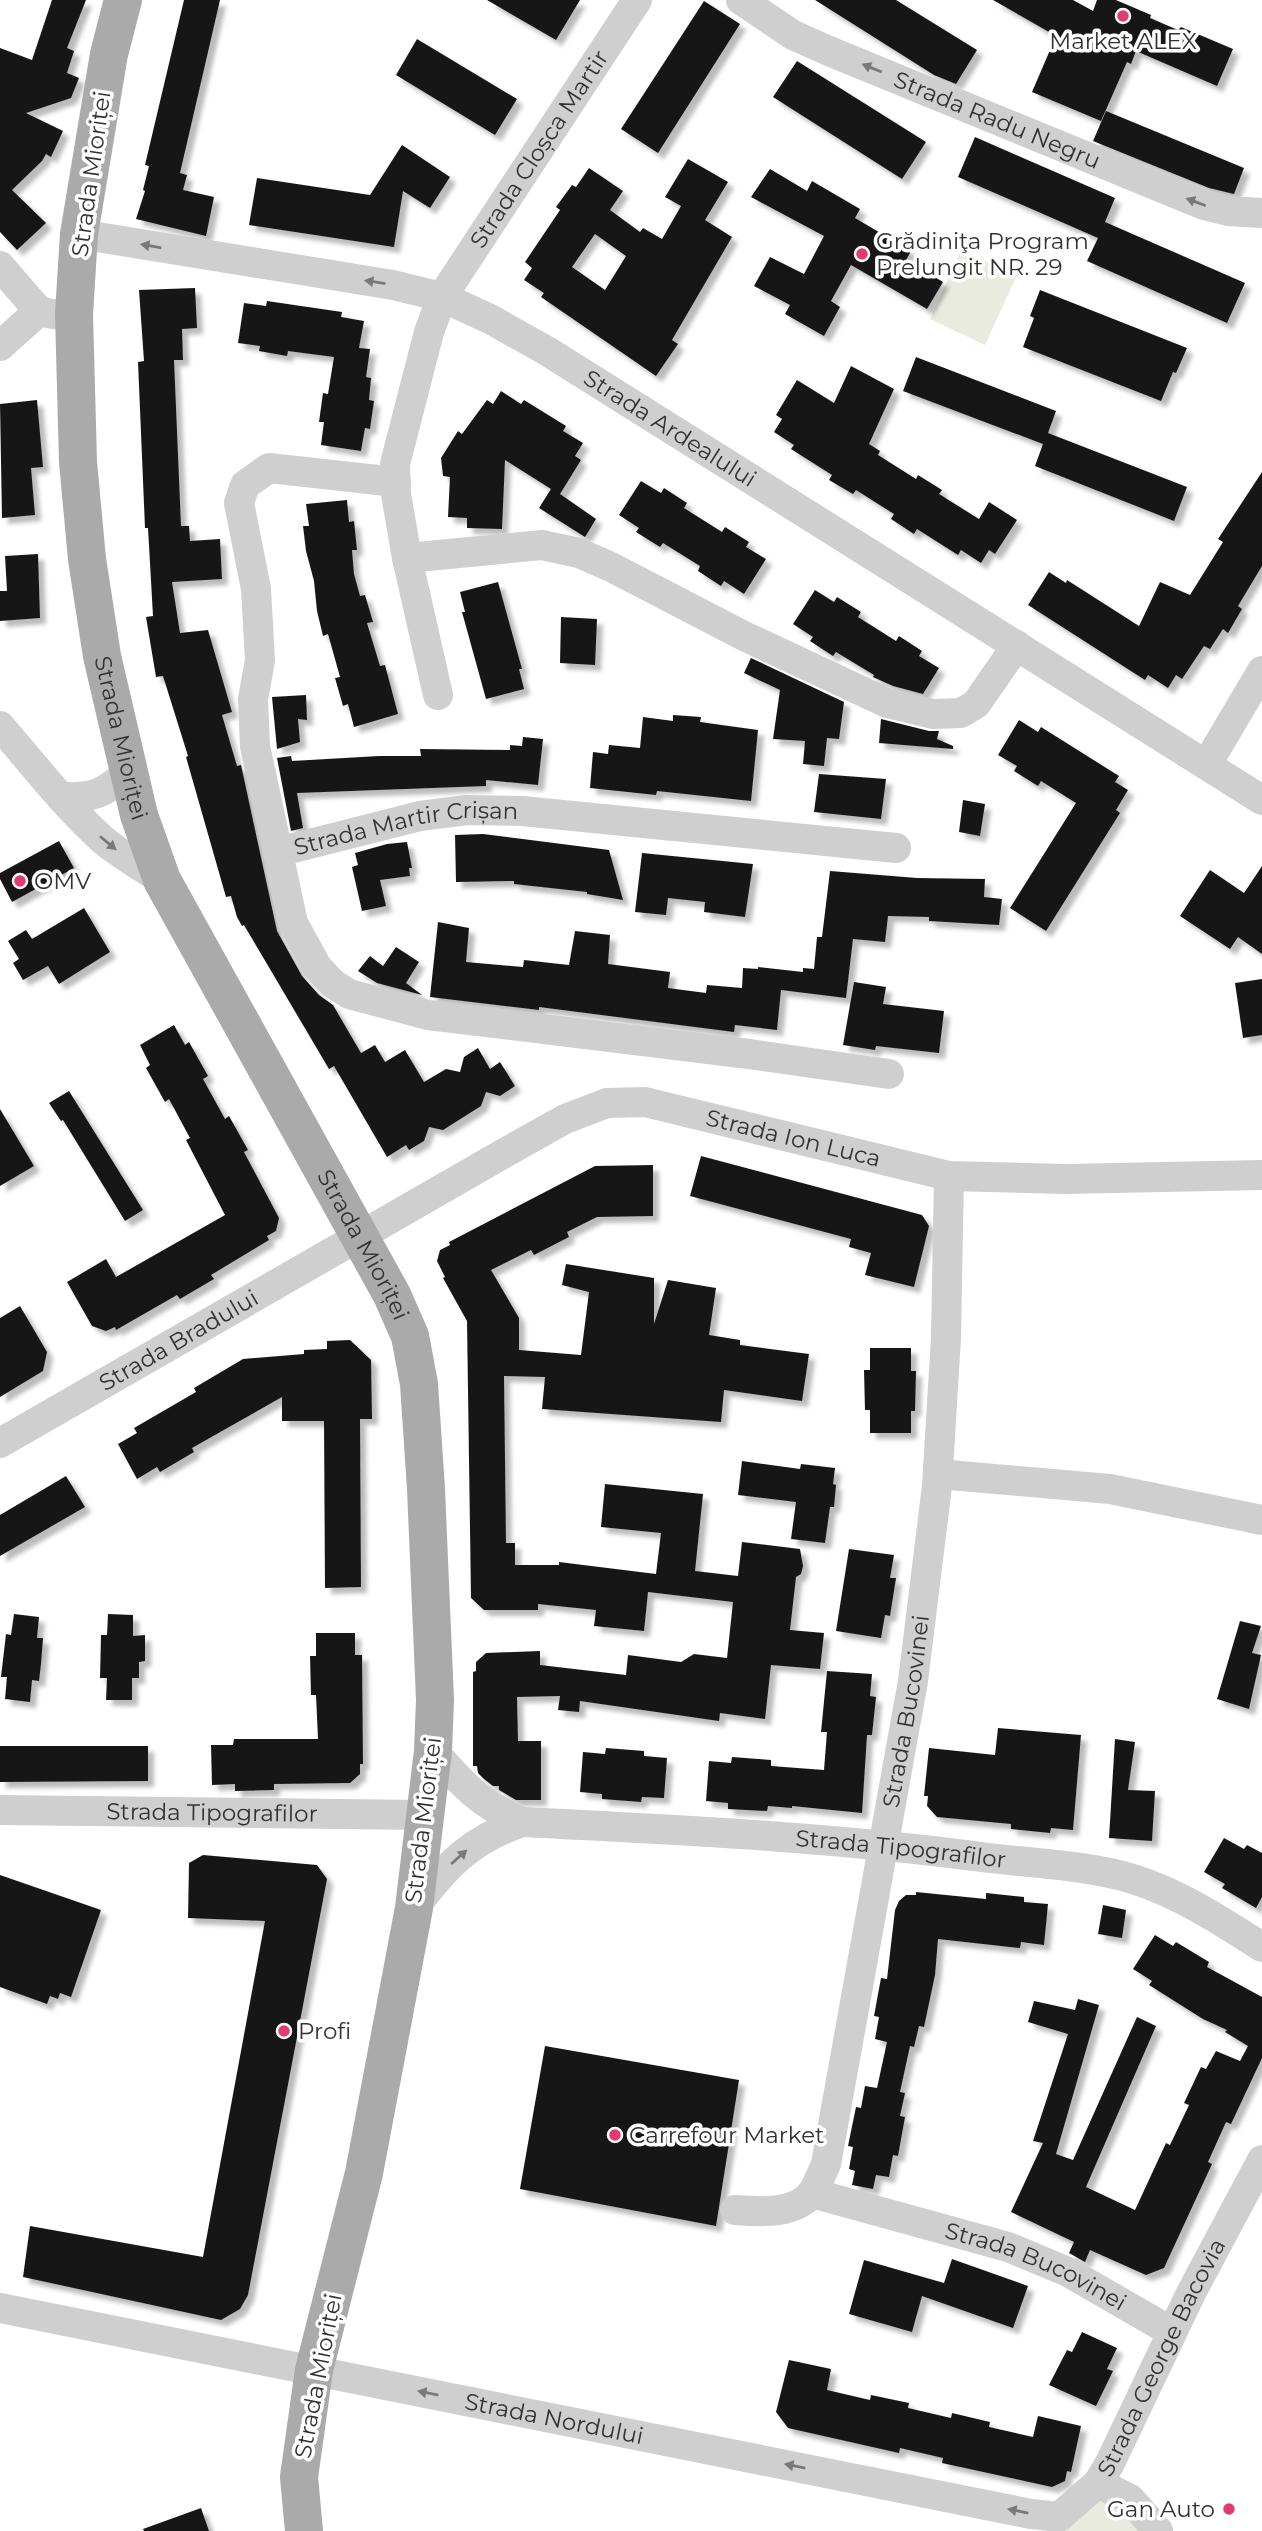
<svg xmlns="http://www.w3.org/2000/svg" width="1262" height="2531" font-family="Montserrat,sans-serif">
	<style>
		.green { fill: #e8ebde }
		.building { fill: #191919; fill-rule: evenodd; filter: url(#shadow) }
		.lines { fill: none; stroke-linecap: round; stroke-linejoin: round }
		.minor { stroke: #cfcfcf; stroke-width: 30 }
		.major { stroke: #aaa; stroke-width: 38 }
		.oneway { fill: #797979 }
		.poi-dot { fill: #e23b6f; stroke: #fff; stroke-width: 2.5 }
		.labels { text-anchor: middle; stroke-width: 7; stroke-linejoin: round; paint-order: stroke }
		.poi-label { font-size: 23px; fill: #323232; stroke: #fff; text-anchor: start }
		.street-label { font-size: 23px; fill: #323232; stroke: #fff }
	</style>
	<defs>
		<filter id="shadow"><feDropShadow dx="6" dy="6" stdDeviation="2" flood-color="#0004"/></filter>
	</defs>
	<rect width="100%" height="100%" fill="#fff"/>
	<path class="green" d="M961 250 1017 275 985 345 930 319Z
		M1098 2483 1156 2531H1059Z"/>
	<path class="building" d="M52 0H86L67 48 74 51 67 73 79 78 71 98 26 113 63 131 51 157 46 154 42 161 12 190 46 223 17 250 0 232V48L32 60Z
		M184 0H220L180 173 187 175 183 190 214 197 206 236 136 219 145 191 143 190 149 166 145 165Z
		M487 0H580L556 40Z
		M815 0H896L977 50 956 84 934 75Z
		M993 0H1073L1093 11 1097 0H1116L1151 15 1150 18 1178 30 1181 27 1233 49 1217 86 1136 51 1131 64 1127 62 1101 121 1032 92 1056 36Z
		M704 1 740 24 658 153 621 129Z
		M417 39 517 99 495 135 396 75Z
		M797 61 926 142 902 179 773 97Z
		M1106 111 1244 168 1234 194 1209 188 1093 141Z
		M975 137 1115 198 1103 227 1105 222 1245 283 1227 323 1087 261 1098 238 958 177Z
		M402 145 450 177 430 208 403 191 394 247 249 225 257 178 370 195Z
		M688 159 728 182 705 220 732 237 672 340 678 344 656 376 541 297 544 293 524 280 532 268 525 262 560 210 556 207 572 185 576 187 589 168 623 191 610 210 640 232 643 228 662 239 681 206 665 197ZM595 234 626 256 605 290 572 267Z
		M770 169 807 191 812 181 860 209 855 218 911 251 906 260 943 282 927 309 851 265 831 301 840 307 824 336 785 314 790 305 754 286 770 257 804 274 824 236 751 197Z
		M195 288 197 328 182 329 183 360H174L181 526H189L190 541 220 539 222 579 172 582 180 633 208 630 232 712 222 715 237 766 241 765 277 931 302 976 319 995 333 1005 361 1053 375 1045 385 1062 405 1050 424 1082 446 1069 460 1072 464 1057 478 1048 490 1069 500 1062 515 1086 500 1096 486 1092 481 1106 443 1130 429 1127 424 1141 409 1150 406 1145 387 1157 334 1066 329 1069 244 925 242 926 237 917 231 896 226 897 186 757 188 756 163 676 156 677 146 617 153 616 148 528H145L138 362 144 361 139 290Z
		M1040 290 1187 348 1176 373 1173 372 1161 401 1023 347 1034 318 1030 316Z
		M267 301 342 312 341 317 364 321 359 348 370 349 366 377 371 378 369 400 374 401 370 429 365 428 361 451 321 445 324 422H319L323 393 328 394 334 357 288 351 287 356 259 351 260 346 238 343 244 303 266 306Z
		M916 357 1056 411 1048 433 1187 487 1174 521 1035 466 1043 444 903 391Z
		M851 366 894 389 869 444 880 451 878 455 916 479 918 475 942 490 939 494 979 519 989 502 1017 520 995 554 989 550 981 563 961 550 958 555 917 529 914 534 891 519 894 514 856 490 853 494 829 480 832 475 791 449 794 445 774 432 782 419 776 415 797 380 834 403Z
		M501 391 521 404 524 400 566 426 563 431 583 443 575 456 581 460 560 494 596 519 585 537 539 508 551 489 505 460 502 529 467 528V518L448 517 450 477 443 476 441 458 458 431 462 434 487 400 493 404Z
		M37 400 43 467 31 468 35 515 2 518 0 404Z
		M1262 472V566L1238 606 1242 609 1228 633 1223 629 1210 649 1204 646 1182 679 1176 675 1168 688 1148 675 1145 680 1028 605 1049 572 1066 583 1067 580 1139 626 1160 582 1190 595 1223 542 1218 539Z
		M641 481 661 493 664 488 687 503 684 508 722 532 725 527 749 542 746 547 766 559 744 594 724 581 721 586 698 571 700 566 663 543 660 547 636 532 639 528 619 515Z
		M347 500 349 522 354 521 357 550H352L354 574 360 596 365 595 373 622 367 623 380 666 385 665 398 714 354 727 348 704 343 706 335 678 340 677 328 634 323 636 317 611 314 581 306 551 303 526H309L306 504Z
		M38 554 40 618 0 621V591H7L5 556Z
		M498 582 522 669H519L524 689 486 699 462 612H465L460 592Z
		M815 590 834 602 837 597 861 612 858 617 896 641 899 636 922 651 919 656 939 668 923 694 893 686 873 677 874 675 836 652 833 656 810 641 813 637 793 624Z
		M561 617 597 619 595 665 560 663Z
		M751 658 844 702 839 739 827 738 824 766 803 764 805 741 773 739 780 690 744 673Z
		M306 695 307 720 298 719 300 742 277 749 272 697Z
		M673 715 701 717 700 722 758 730 751 801 657 791 656 795 590 788 593 752 608 754 609 745 640 748 643 717 673 721Z
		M881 719 929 731H939L937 739 953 746V749L879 743Z
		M1019 720 1038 732 1041 727 1119 776 1115 782 1128 790 1116 810 1120 813 1046 931 1010 908 1076 803 1041 781 1038 786 1014 771 1017 766 998 755Z
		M523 737 543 739 538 785 486 780V786L297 793 303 828 291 831 277 758 291 756 292 761 379 756H421L420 749 510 750V745L522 746Z
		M819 774 886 779 881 819 814 812Z
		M963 800 985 804 980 836 959 832Z
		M483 834 609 850 623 900 587 894V892L514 884V881L456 882 455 835Z
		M59 841 74 868 12 902 0 879V873Z
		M407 842 412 868H409L410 876 380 880 386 906 362 911 352 867 358 865 355 853 387 844Z
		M642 853 753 864 745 917 704 912 705 902 668 898 666 915 635 912Z
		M1262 866V954L1238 937 1230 949 1180 916 1210 870 1244 893Z
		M830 871 917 878 985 879 984 897 1002 899 999 925 929 921V917L888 916 885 942 853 939 846 998 781 990 777 1030 735 1025 734 1032 539 1007V1010L430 997 438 922 469 928 466 962 523 967 524 960 569 965 575 931 610 935 608 964 670 972 668 988 706 993 707 985 742 988 743 968 758 969V967L803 972V968L814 969 817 937H822Z
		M84 908 110 952 59 984 48 966 23 980 13 963 19 959 8 941 26 930 32 939Z
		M396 947 419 962 406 983 422 995 377 983 358 971 370 956 383 966Z
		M1262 979V1035L1243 1038 1235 983Z
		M854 982 886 987 883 1004 944 1011 939 1053 876 1046 875 1050 843 1045Z
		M174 1025 185 1045 189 1042 208 1076 203 1079 225 1119 229 1116 248 1150 244 1152 279 1218 276 1231 267 1236 269 1240 211 1275 214 1279 180 1299 177 1295 116 1330 115 1327 106 1331 92 1326 67 1282 106 1259 116 1277 225 1215 186 1140 190 1138 169 1099 165 1102 146 1068 150 1065 140 1045Z
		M69 1091 143 1210 125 1221 63 1120 61 1121 49 1103Z
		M0 1109 34 1166 0 1186Z
		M701 1156 922 1215 929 1226 914 1287 865 1275 871 1253 849 1247 851 1239 690 1196Z
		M653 1165V1216L597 1217 567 1232 569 1237 534 1255 531 1250 491 1270 519 1318V1350L581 1355 589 1292 562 1285 566 1264 654 1278V1324L668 1280 716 1288 709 1335 740 1340V1345L809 1354 802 1401 724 1390 721 1422 542 1409 545 1377 504 1376 506 1543H515V1565H559V1562L656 1574 661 1533 601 1527 605 1484 703 1494 695 1571 738 1576 742 1542 800 1549 803 1566 801 1574 796 1577 790 1630 824 1633 820 1669 771 1665 765 1719 720 1713 719 1721 580 1701 579 1712 558 1710 560 1696 517 1697 518 1741H541V1800H516L499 1790V1786H493L484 1779 478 1773 477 1766H473V1672L476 1671V1662L486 1653 540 1651V1665L626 1675 628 1655 681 1662 694 1654 727 1658 733 1602 648 1592 644 1631 594 1626 596 1610 538 1604V1610H484L471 1598 467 1321 443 1278 445 1277 437 1261 440 1250 450 1245 449 1242 595 1166Z
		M20 1306 47 1352 43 1371 0 1397V1318Z
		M350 1340 371 1360 372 1419H360L361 1587 325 1588 324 1421H282V1397L192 1448 194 1452 160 1472 157 1467 137 1479 118 1444 137 1433 134 1428 196 1392 194 1388 243 1359 304 1354V1350L327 1349V1341Z
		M870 1348H911V1371H916L915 1411H911V1433H870V1410H865L864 1370H870Z
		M742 1461 800 1469 801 1464 835 1468 833 1484 836 1485 834 1507H830L825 1543 791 1539 796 1502 738 1495Z
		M66 1476 85 1507 0 1556V1515Z
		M849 1549 894 1555 890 1578H896L890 1616 885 1615 881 1638 836 1631Z
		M14 1614 39 1617 37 1638H43L41 1664 39 1681 32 1680 30 1702 5 1699 7 1677H1L6 1634 11 1635Z
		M108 1614 133 1615V1636L145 1635V1661L139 1662V1678H132V1700H106L107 1678H100L101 1635H107Z
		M1240 1621 1261 1626 1252 1653 1261 1655 1249 1709 1217 1699Z
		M316 1633H355V1655H362L363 1764H360V1774L350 1783 274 1784V1790L235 1791V1784L212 1785 211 1745H233L234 1739H318L316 1695H311L310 1656H316Z
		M827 1671 872 1674 870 1696 876 1697 872 1735H867L862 1813 792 1806V1808L768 1806 767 1811 728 1809V1803L706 1801 709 1761 731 1763 732 1757 771 1760V1766L824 1770 827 1732H821Z
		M998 1728 1081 1735 1073 1830 1051 1828 1050 1833 1011 1829V1824L937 1817 927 1806 928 1796H924L929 1748 995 1755Z
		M1115 1739 1135 1742 1128 1790 1155 1791 1152 1841 1109 1838Z
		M0 1746H148V1781L0 1782Z
		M606 1748 644 1751V1756L667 1758 664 1798 642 1797 641 1802 602 1799V1794L580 1792 583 1752 605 1754Z
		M1224 1838 1244 1849 1247 1845 1262 1853V1897L1256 1908 1222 1888 1225 1884 1204 1872Z
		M203 1855 317 1865 327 1879 248 2295 240 2309 221 2320 23 2277 30 2226 203 2257 265 1921 188 1918 189 1863Z
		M0 1875 101 1910 71 1997 60 1993 58 1999 50 1996 47 2004 0 1987Z
		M916 1892 986 1899V1893L1024 1897V1902L1048 1904 1044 1945 1021 1942 1020 1948 938 1939 935 1975 924 2027 919 2026 914 2047 910 2046 900 2092 905 2093 900 2116 905 2117 898 2156 893 2155 889 2177 876 2175 873 2189 852 2185 855 2171 849 2169 853 2147 848 2146 856 2107 861 2108 865 2086 877 2088 887 2042 875 2039 879 2017 874 2016 881 1978 887 1979 895 1910 899 1901 906 1895H916Z
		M1103 1905 1126 1910 1122 1938 1098 1934Z
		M1155 1935 1173 1946 1176 1942 1209 1962 1207 1967 1262 1997V2058L1231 2124 1226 2122 1208 2162 1212 2164 1164 2268 1146 2275 1090 2250 1085 2262 1069 2253 1074 2242 1011 2212 1043 2143 1033 2141 1068 2034 1028 2022 1034 2001 1075 2010 1078 1999 1099 2005 1056 2154 1073 2160 1137 2017 1156 2026 1086 2187 1135 2210 1166 2143 1170 2145 1189 2105 1184 2103 1201 2067 1206 2069 1216 2051 1240 2061 1248 2046 1225 2032 1227 2030 1203 2019 1149 1985 1152 1981 1133 1969Z
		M545 2046 739 2080 716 2226 520 2189Z
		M952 2259 1028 2286 1013 2328 922 2296 912 2332 849 2314 864 2260 944 2283Z
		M1082 2332 1117 2348 1107 2369 1113 2371 1096 2406 1049 2385 1067 2350 1072 2352Z
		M789 2360 831 2369 827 2390 870 2400 871 2395 909 2403 908 2408 951 2418 952 2413 990 2422 989 2427 1033 2437 1038 2416 1081 2426 1071 2472 1067 2471 1065 2481 1052 2487 942 2463 943 2458 900 2448 899 2453 788 2428 776 2412Z
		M201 2508 209 2531H144L143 2529Z"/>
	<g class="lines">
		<g class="minor">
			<path id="s1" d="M741 0 793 35 829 51 1204 205 1228 211 1262 213"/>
			<path id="s2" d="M79 234 393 285 442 297 490 319 547 351 1262 800"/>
			<path d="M0 266 39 311 52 314H74"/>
			<path d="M0 346 39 311"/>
			<path d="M396 482 269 468 245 485 239 503 256 589 260 660 253 699 255 746 293 923 317 967 332 983 349 994 428 1015 749 1054 889 1074"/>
			<path d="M407 558 542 545 579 553 611 567 744 636 887 703 933 714 961 713 976 704 1017 645"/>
			<path id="s3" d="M438 695 407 558 396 494 395 464 429 332 442 297 637 0"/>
			<path d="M0 726C33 764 65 806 103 840 121 855 142 867 162 880"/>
			<path d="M1207 764 1262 671"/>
			<path d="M61 797C93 798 104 794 127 773"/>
			<path id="s4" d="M278 852 420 816 467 810 522 811 896 848"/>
			<path id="s5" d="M0 1443 501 1155 565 1119 607 1103 645 1102 949 1176 1065 1179 1262 1175"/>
			<path d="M938 1474 1110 1489 1262 1520"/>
			<path id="s6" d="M433 1751C462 1784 481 1805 522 1822 678 1830 834 1837 989 1858 1033 1863 1094 1866 1136 1880 1180 1894 1223 1922 1262 1947"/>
			<path id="s7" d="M0 1810 425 1815"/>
			<path d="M414 1908C447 1865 470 1840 522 1822"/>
			<path id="s8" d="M812 2193 1008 2247 1068 2272 1172 2332"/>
			<path id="s9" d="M735 2210C760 2212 798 2215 814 2190 818 2183 822 2173 826 2164L913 1681 937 1486 946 1338 949 1176"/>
			<path id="s10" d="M0 2308 1031 2514 1059 2517 1098 2483 1110 2463 1191 2293 1262 2160"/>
			<path d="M1098 2483 1130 2499 1158 2531"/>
		</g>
		<path class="major" id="s11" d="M123 0 109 54 79 234 74 314 78 462 87 559 102 656 139 815 162 880 392 1295 410 1336 419 1384 426 1489 435 1700 433 1751 414 1908 364 2173 314 2370 299 2477 304 2531"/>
	</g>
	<defs><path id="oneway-solid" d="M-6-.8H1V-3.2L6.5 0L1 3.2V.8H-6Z" transform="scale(1.75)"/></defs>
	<g class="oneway">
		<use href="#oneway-solid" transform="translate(872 68) rotate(-158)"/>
		<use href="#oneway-solid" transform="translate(1196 202) rotate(-159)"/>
		<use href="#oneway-solid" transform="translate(151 246) rotate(-170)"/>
		<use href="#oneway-solid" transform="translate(375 282) rotate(-171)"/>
		<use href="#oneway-solid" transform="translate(108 843) rotate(40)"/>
		<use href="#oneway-solid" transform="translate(459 1857) rotate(-42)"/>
		<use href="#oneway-solid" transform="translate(428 2393) rotate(-169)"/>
		<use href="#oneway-solid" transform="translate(795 2466) rotate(-169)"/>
		<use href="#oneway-solid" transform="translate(1018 2511) rotate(-168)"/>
	</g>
	<g class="poi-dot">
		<circle cx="1123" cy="16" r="7"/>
		<circle cx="862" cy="254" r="7"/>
		<circle cx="20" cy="881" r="7"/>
		<circle cx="284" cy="2031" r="7"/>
		<circle cx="615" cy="2135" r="7"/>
		<circle cx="1229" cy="2509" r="7"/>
	</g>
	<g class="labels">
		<g class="poi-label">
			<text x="1123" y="49" text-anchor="middle">Market ALEX</text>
			<text x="876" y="249">Grădiniţa Program<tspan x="876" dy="26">Prelungit NR. 29</tspan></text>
			<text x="34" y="889">OMV</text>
			<text x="298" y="2039">Profi</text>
			<text x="629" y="2143">Carrefour Market</text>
			<text x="1215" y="2517" text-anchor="end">Gan Auto</text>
		</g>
		<g class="street-label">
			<text dy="8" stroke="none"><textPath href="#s1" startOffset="284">Strada Radu Negru</textPath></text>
			<text dy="8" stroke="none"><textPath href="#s3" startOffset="586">Strada Cloșca Martir</textPath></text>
			<text transform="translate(91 174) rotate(-82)" y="8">Strada Mioriței</text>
			<text dy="8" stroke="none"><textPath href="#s2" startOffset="632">Strada Ardealului</textPath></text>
			<text dy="8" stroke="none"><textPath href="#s11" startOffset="746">Strada Mioriței</textPath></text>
			<text dy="8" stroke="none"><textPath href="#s4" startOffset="131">Strada Martir Crișan</textPath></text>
			<text dy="8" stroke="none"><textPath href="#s5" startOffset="887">Strada Ion Luca</textPath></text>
			<text dy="8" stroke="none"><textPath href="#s11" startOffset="1311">Strada Mioriței</textPath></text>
			<text dy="8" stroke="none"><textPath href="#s5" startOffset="206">Strada Bradului</textPath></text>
			<text dy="8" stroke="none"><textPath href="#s9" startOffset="574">Strada Bucovinei</textPath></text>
			<text dy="8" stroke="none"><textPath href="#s7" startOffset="212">Strada Tipografilor</textPath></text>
			<text transform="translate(423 1820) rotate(-83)" y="8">Strada Mioriței</text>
			<text dy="8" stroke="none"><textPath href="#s6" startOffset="495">Strada Tipografilor</textPath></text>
			<text dy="8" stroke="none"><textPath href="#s8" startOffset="236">Strada Bucovinei</textPath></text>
			<text dy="8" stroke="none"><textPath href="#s10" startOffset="1272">Strada George Bacovia</textPath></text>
			<text transform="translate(318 2376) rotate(-79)" y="8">Strada Mioriței</text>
			<text dy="8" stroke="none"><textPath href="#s10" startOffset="565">Strada Nordului</textPath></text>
		</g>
	</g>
</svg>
